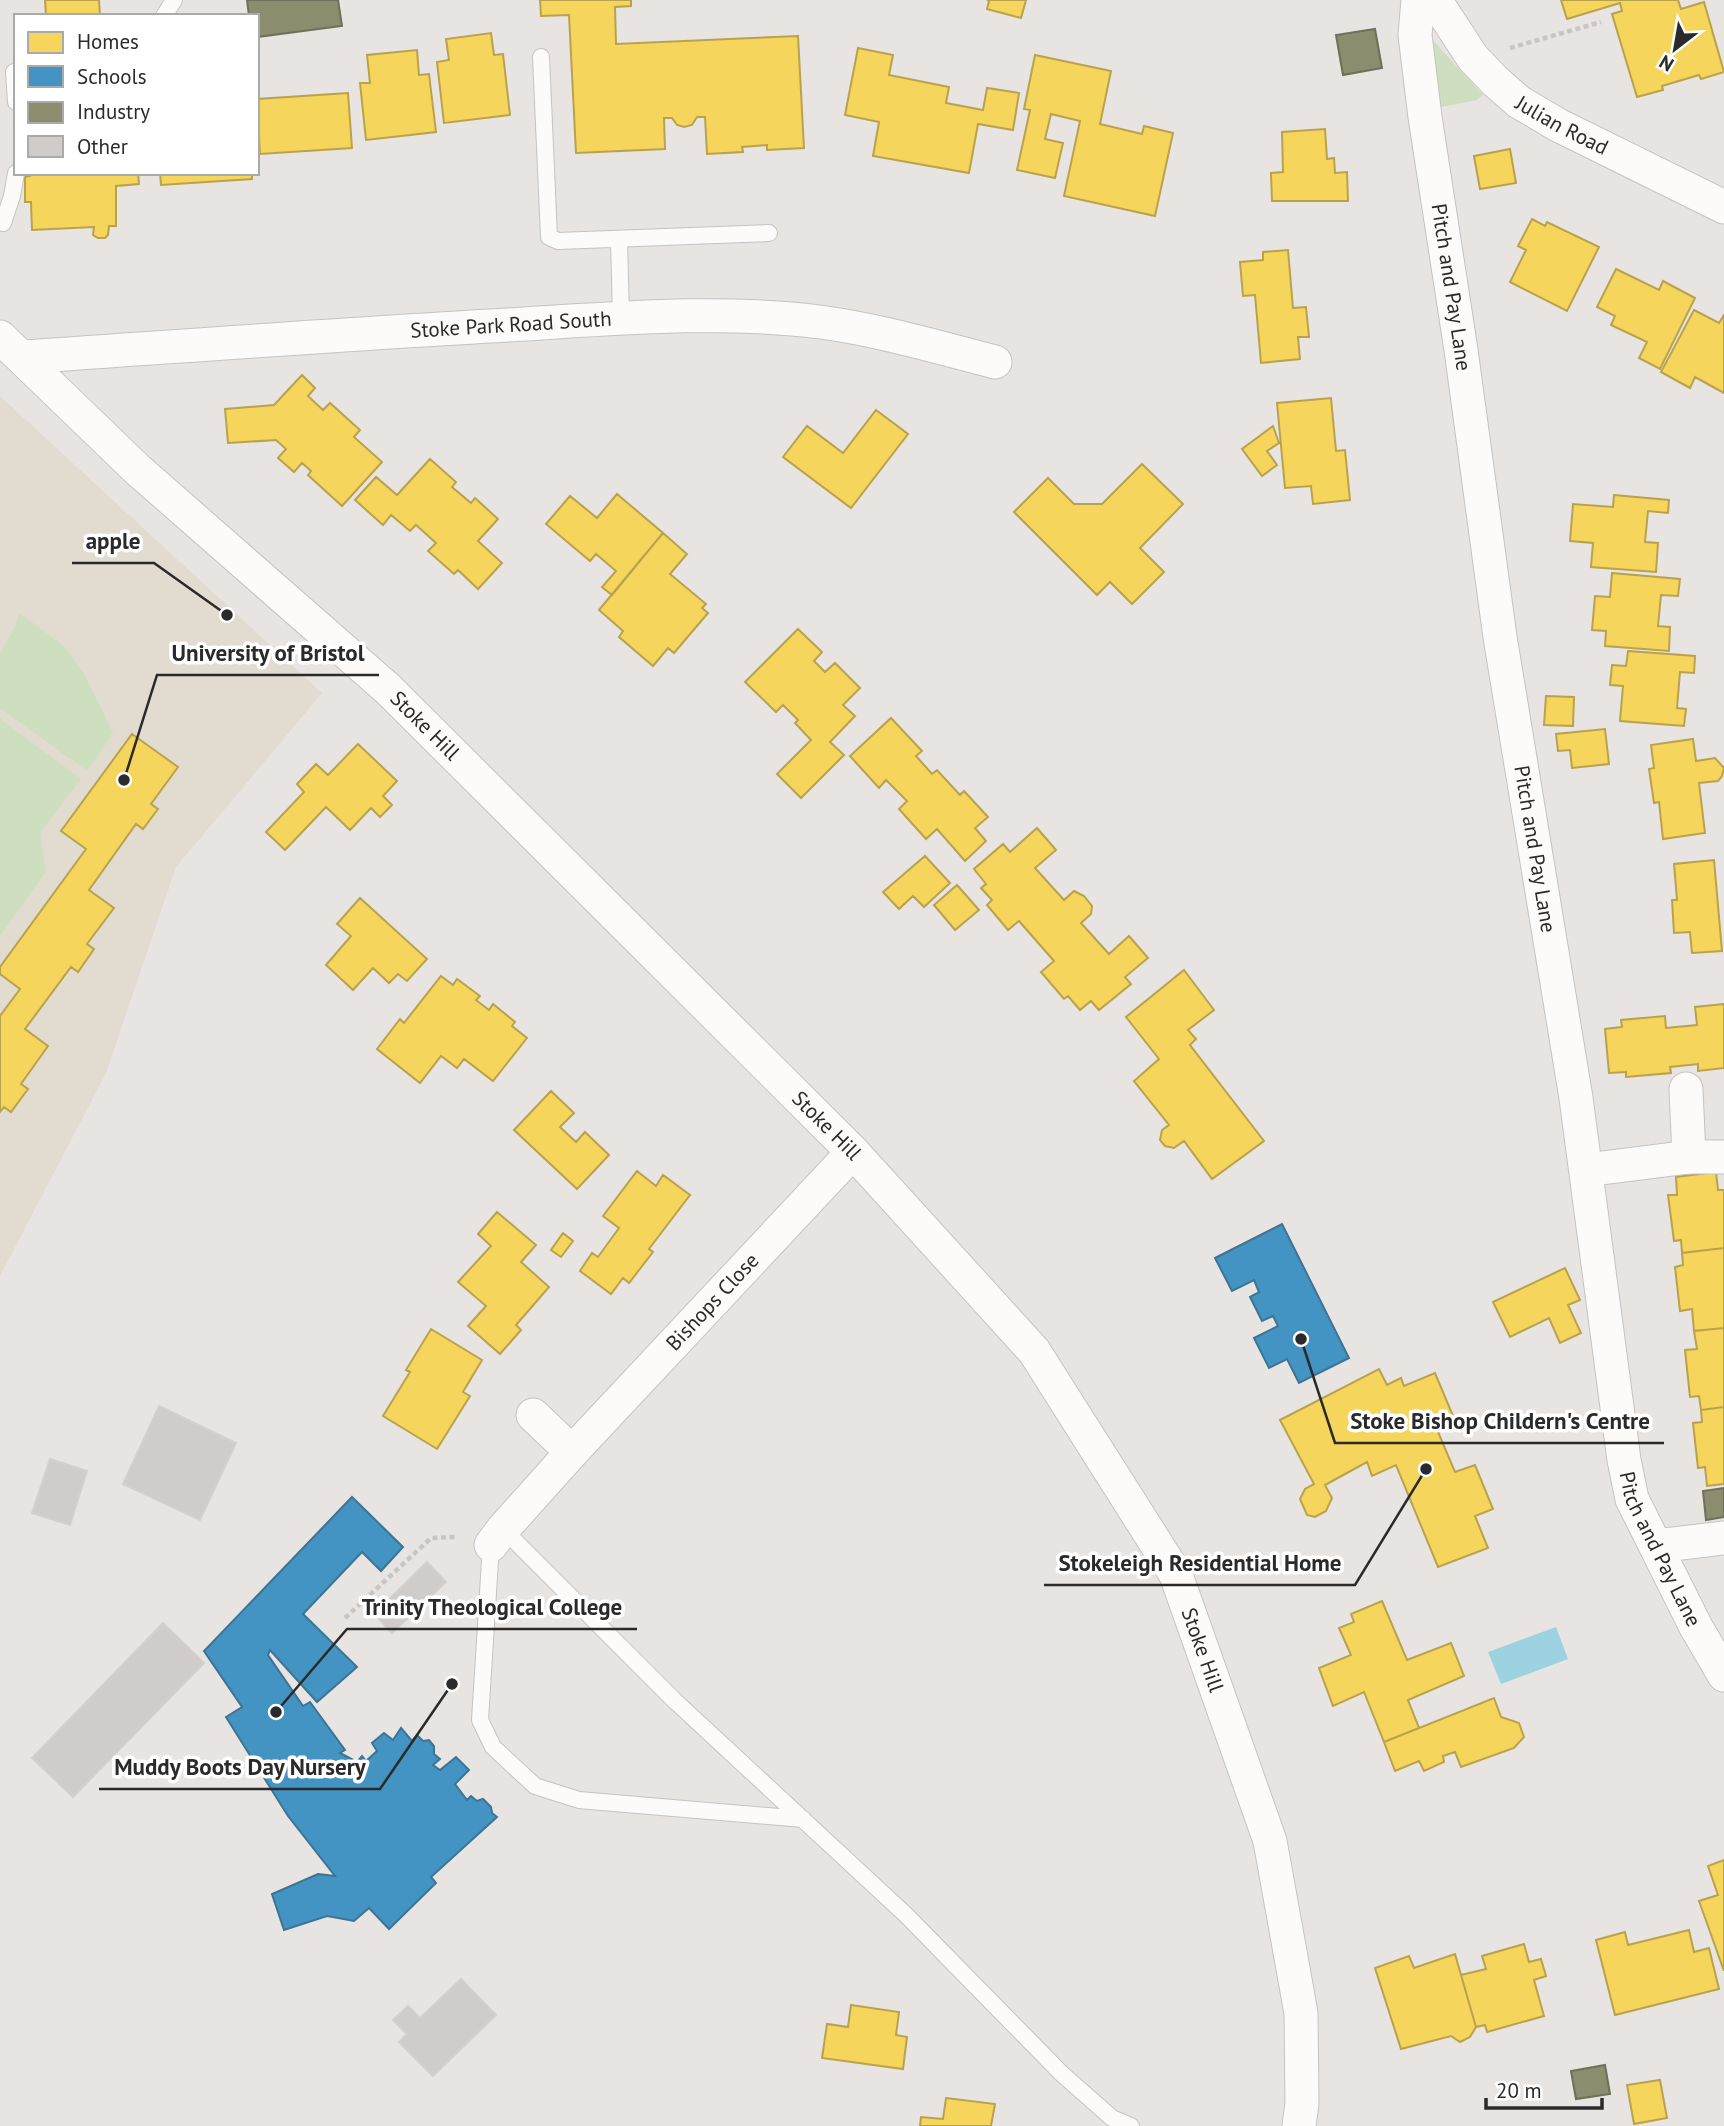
<svg xmlns="http://www.w3.org/2000/svg" width="1724" height="2126" font-family="'PT Sans',sans-serif">
	<style>
		.education { fill: #e1dbd0 }
		.green { fill: #cddfbe }
		.water { fill: #9dd2e1 }
		.homes { fill: #f6d55c; stroke: #b9a24d; stroke-width: 2 }
		.schools { fill: #4393c3; stroke: #3c7495; stroke-width: 2 }
		.industry { fill: #8c8c6e; stroke: #6f6f5a; stroke-width: 2 }
		.building { fill: #cfccca; stroke: #d3d0cd; stroke-width: 2 }
		.lines { fill: none; stroke-linecap: round; stroke-linejoin: round }
		.lane-casing { stroke: #c4c3c3; stroke-width: 18 }
		.street-casing { stroke: #c4c3c3; stroke-width: 35 }
		.path { stroke: #c6c6c5; stroke-width: 4.5; stroke-dasharray: 5 3.5; stroke-linecap: butt }
		.lane { stroke: #fcfbfa; stroke-width: 16 }
		.street { stroke: #fcfbfa; stroke-width: 33 }
		.labels { text-anchor: middle; stroke-width: 7; stroke-linejoin: round; paint-order: stroke }
		.street-label { font-size: 21px; fill: #2a2a2a; stroke: #fff }
		.leader { fill: none; stroke: #2a2a2a; stroke-width: 2.5 }
		.callout-dot { fill: #2a2a2a; stroke: #fff; stroke-width: 2.5 }
		.callout-label { font-size: 23px; text-anchor: middle; font-weight: bold; fill: #2a2a2a; stroke: #fff; stroke-width: 7; stroke-linejoin: round; paint-order: stroke }
	</style>
	<rect width="100%" height="100%" fill="#e8e4e1"/>
	<path class="education" d="M0 396 322 693 176 867 106 1073 0 1276Z"/>
	<path class="green" d="M1426 33 1483 95 1477 100 1436 108Z
		M19 613 63 645 83 672 113 733 87 771 0 708V652L15 627Z
		M0 719 81 779 40 833 46 872 0 936Z"/>
	<path class="water" d="M1556 1627 1568 1659 1501 1684 1488 1652Z"/>
	<path class="homes" d="M45 0H99L100 16H46Z
		M540 0H631V6L615 7 616 44 798 36 804 148 767 150V145L742 147 743 152 707 154 705 117H697L692 125 684 127 677 125 672 118H664L665 149 576 153 569 15 541 16Z
		M987 0H1026L1021 18 987 9 989 1Z
		M1561 0H1678L1681 9 1704 2 1724 72 1701 79 1699 75 1662 86 1663 90 1637 97 1612 14 1622 11 1620 3 1567 19Z
		M491 33 494 55 503 54 510 115 444 123 437 62 449 60 446 39Z
		M858 48 893 55 889 75 949 87 946 103 983 110 987 88 1019 93 1013 130 978 124 969 173 873 156 879 122 845 115Z
		M417 50 419 75 429 74 436 132 366 140 360 83H370L367 55Z
		M1035 55 1111 71 1100 124 1142 134 1144 126 1173 133 1155 216 1064 196 1080 121 1051 114 1045 139 1063 143 1055 178 1017 170 1030 110 1024 109Z
		M348 93 352 148 260 154 257 99Z
		M1325 129 1327 159 1334 158 1335 173 1347 172 1348 201H1272L1271 173 1283 172 1282 132Z
		M1510 149 1516 183 1480 189 1474 156Z
		M30 173H138L139 184 116 186V226H109L108 235 105 238H98L93 235 94 227 32 230 31 202H25V177L30 176Z
		M160 173H252V179L161 185Z
		M1532 219 1545 226 1547 222 1599 247 1567 311 1510 282 1526 250 1518 246Z
		M1288 250 1293 308 1306 307 1309 337H1298L1300 359 1261 363 1255 295 1243 296 1240 262 1263 260V252Z
		M1616 269 1659 290 1663 281 1695 298 1660 369 1639 358 1647 342 1611 325 1615 316 1597 307Z
		M1694 310 1719 323 1724 315V393L1695 377 1690 388 1661 372Z
		M302 375 315 388 308 396 323 410 330 403 360 430 354 437 382 462 342 506 308 475 311 471 302 463 294 472 278 458 286 449 276 440 228 443 225 409 274 405Z
		M1331 398 1336 451 1345 450 1350 500 1313 504 1311 486 1285 488 1277 403Z
		M876 410 908 434 851 508 783 457 807 426 843 453Z
		M1273 426 1279 443 1267 451 1277 465 1262 476 1242 449Z
		M430 459 456 482 452 487 471 503 475 498 498 519 478 541 502 563 478 589 458 570 454 574 428 551 436 543 416 525 410 531 391 515 383 525 355 500 376 477 397 495Z
		M1142 464 1183 504 1140 548 1164 572 1132 604 1110 582 1097 595 1014 512 1048 478 1074 504H1102Z
		M617 494 663 533 612 595 602 587 616 571 596 554 590 561 546 524 570 496 597 518Z
		M1614 495 1669 500 1668 513 1648 511 1645 542 1658 543 1656 572 1591 567 1593 543 1570 541 1573 504 1613 507Z
		M663 533 687 554 670 574 706 604 702 608 708 613 674 653 668 648 653 666 619 637 623 631 599 610Z
		M1612 573 1680 579 1678 596 1661 595 1658 626 1670 627 1669 651 1605 646 1606 631 1592 630 1595 596 1610 597Z
		M798 629 822 652 814 661 825 672 835 663 860 688 843 705 855 716 830 742 844 755 801 798 777 774 811 740 795 723 798 720 783 705 776 712 745 682Z
		M1628 651 1695 656 1694 673 1680 672 1677 708 1686 709 1684 726 1620 721 1623 686 1610 685 1612 665 1626 666Z
		M1546 696 1574 697 1573 726 1544 725Z
		M891 718 922 751 916 756 932 774 937 770 960 795 964 791 988 817 975 828 986 841 965 861 937 829 926 839 899 809 907 801 886 780 879 788 850 756Z
		M1605 729 1609 764 1572 768 1570 750 1558 751 1556 734Z
		M132 734 178 767 151 804 158 809 143 829 136 824 89 890 114 908 87 944 94 949 78 972 71 967 25 1029 48 1046 21 1084 28 1089 11 1112 4 1107 0 1112V1016L20 989 0 974V967L86 849 61 831Z
		M1693 739 1696 761 1715 758 1724 768 1722 776 1718 781 1699 783 1705 833 1663 839 1659 802 1654 803 1649 769 1654 768 1651 745Z
		M358 744 397 781 383 796 392 805 380 817 371 808 350 830 326 807 285 850 266 832 304 792 297 784 316 764 328 775Z
		M1037 828 1056 850 1035 868 1064 900 1074 891 1084 896 1092 906 1091 914 1081 923 1109 954 1129 936 1148 958 1125 977 1131 984 1099 1010 1091 1001 1080 1010 1068 996 1064 999 1041 972 1054 961 1019 921 1008 930 987 905 992 900 981 888 986 884 974 869 1003 844 1010 852Z
		M925 856 950 883 924 907 913 896 899 909 883 892Z
		M1714 860 1722 951 1692 953 1690 932 1674 933 1672 900H1677L1674 864Z
		M957 885 979 910 955 930 934 905Z
		M360 898 427 959 407 981 398 974 389 983 373 968 353 990 326 965 351 936 337 924Z
		M1184 970 1214 1010 1188 1030 1196 1039 1190 1045 1264 1141 1212 1179 1184 1141 1174 1148 1165 1146 1160 1140 1162 1130 1169 1125 1134 1081 1159 1059 1126 1017Z
		M441 976 453 985 457 979 480 996 476 1000 489 1010 493 1004 515 1022 512 1026 527 1038 493 1081 464 1059 457 1068 441 1056 420 1083 377 1049 400 1019 404 1023Z
		M1724 1004V1068L1698 1071V1064L1670 1067 1671 1073 1626 1077V1072L1609 1073 1605 1029 1622 1027 1621 1020 1665 1016 1666 1028 1697 1025 1695 1007Z
		M551 1091 574 1113 560 1127 576 1142 585 1132 609 1155 577 1189 514 1130Z
		M637 1171 656 1186 663 1175 690 1195 649 1249 653 1252 629 1283 623 1278 611 1294 580 1271 592 1253 598 1257 619 1228 603 1216Z
		M1716 1172 1718 1190H1724V1248L1682 1253 1681 1240 1674 1241 1668 1195H1677L1676 1177Z
		M497 1212 536 1245 521 1262 549 1287 516 1325 521 1330 500 1354 468 1326 486 1306 458 1282 491 1246 478 1234Z
		M563 1233 573 1241 561 1257 551 1250Z
		M1724 1248V1328L1694 1331 1692 1309 1680 1311 1675 1267 1683 1265 1682 1253Z
		M1565 1268 1580 1300 1568 1305 1581 1333 1560 1343 1549 1318 1510 1337 1493 1302Z
		M1724 1328V1407L1701 1410 1699 1396 1690 1397 1685 1350 1697 1349 1694 1331Z
		M431 1329 482 1360 463 1392 470 1396 437 1449 383 1416 410 1372 406 1370Z
		M1379 1369 1387 1385 1401 1378 1404 1386 1435 1373 1456 1423 1438 1432 1455 1472 1475 1465 1493 1509 1475 1516 1488 1548 1438 1567 1396 1465 1372 1476 1367 1462 1325 1485 1332 1498 1326 1511 1315 1517 1307 1515 1300 1499 1305 1489 1314 1484 1280 1420Z
		M1724 1407V1484L1707 1486 1705 1467 1698 1468 1693 1423 1702 1422 1701 1410Z
		M1382 1601 1407 1660 1451 1643 1464 1676 1408 1700 1419 1728 1384 1742 1364 1692 1333 1706 1319 1668 1351 1655 1339 1628 1354 1622 1351 1614Z
		M1494 1698 1501 1717 1519 1723 1524 1737 1514 1748 1461 1767 1455 1752 1443 1756 1444 1762 1424 1771 1419 1761 1395 1771 1384 1742Z
		M1724 1860V1971L1699 1901 1718 1895 1708 1866Z
		M1689 1930 1694 1952 1709 1948 1719 1989 1615 2015 1596 1940 1625 1932 1628 1945Z
		M1524 1944 1529 1962 1541 1959 1546 1976 1534 1980 1544 2016 1487 2032 1485 2025 1476 2027 1461 1975 1486 1969 1482 1956Z
		M1455 1954 1476 2027 1470 2037 1460 2042 1451 2036 1401 2049 1375 1968 1409 1956 1414 1968Z
		M851 2005 899 2012 896 2035 907 2037 903 2069 822 2058 827 2024 848 2027Z
		M1660 2080 1667 2118 1634 2124 1627 2085Z
		M946 2098 995 2104 991 2126H920L921 2117 943 2119Z"/>
	<path class="schools" d="M1282 1224 1349 1358 1299 1383 1287 1359 1269 1368 1254 1338 1278 1326 1273 1316 1262 1321 1250 1297 1259 1292 1254 1280 1232 1291 1215 1258Z
		M352 1497 403 1547 381 1571 362 1552 303 1614 357 1667 317 1702 270 1650 268 1655 303 1706 310 1702 345 1750 340 1753 357 1762 362 1756 366 1761 377 1751 372 1743 384 1733 393 1740 401 1728 412 1741 417 1735 423 1741 429 1740 434 1746V1754L440 1759 433 1765 440 1770 456 1757 469 1770 455 1784 467 1800 471 1796 477 1801 483 1799 491 1807 492 1813 497 1817 431 1877 436 1883 389 1929 369 1908 354 1921 327 1916 284 1930 272 1894 318 1874 335 1876 288 1816 226 1717 242 1707 204 1651Z"/>
	<path class="industry" d="M247 0H338L342 26 257 37V16H249Z
		M1375 29 1382 68 1343 75 1336 35Z
		M1724 1488V1517L1706 1520 1703 1491Z
		M1605 2065 1610 2094 1576 2099 1571 2071Z"/>
	<path class="building" d="M159 1406 236 1443 200 1520 123 1484Z
		M50 1459 87 1471 70 1525 32 1513Z
		M427 1562 446 1582 392 1633 374 1614Z
		M163 1623 204 1663 73 1797 32 1758Z
		M461 1979 496 2015 433 2076 399 2042 407 2034 393 2020 408 2006 420 2018Z"/>
	<g class="lines">
		<defs>
			<path id="lane" d="M164 16 174 0
				M541 57 549 237 558 241 769 233
				M14 72 16 102
				M3 223 12 196 16 173
				M619 239 621 318
				M503 1529 675 1701 906 1915 1062 2074 1112 2118 1131 2126
				M491 1545 480 1720 493 1747 535 1786 579 1800 803 1819"/>
			<g id="street">
				<path id="s1" d="M1418 0 1415 35 1425 117 1461 350 1500 637 1576 1098 1624 1460 1632 1499 1696 1627 1724 1675"/>
				<path id="s2" d="M1435 0 1473 58 1495 81 1519 102 1558 125 1724 207"/>
				<path id="s3" d="M0 337 138 470 388 689 853 1152 1034 1351 1176 1575 1270 1841 1301 2013 1302 2103 1299 2126"/>
				<path id="s4" d="M22 357C184 346 346 334 508 325 611 319 717 309 820 322 880 330 937 347 995 362"/>
				<path d="M1686 1089 1689 1157"/>
				<path d="M1586 1170 1689 1157H1724"/>
				<path d="M533 1415 572 1452"/>
				<path id="s5" d="M491 1545 503 1529 572 1452 853 1152"/>
				<path d="M1656 1546 1724 1538"/>
			</g>
		</defs>
		<use href="#lane" class="lane-casing"/>
		<use href="#street" class="street-casing"/>
		<path class="path" d="M1510 48 1601 22
			M345 1618 431 1538 456 1537"/>
		<use href="#lane" class="lane"/>
		<use href="#street" class="street"/>
	</g>
	<g class="labels">
		<g class="street-label">
			<text dy="7" stroke="none"><textPath href="#s2" startOffset="182">Julian Road</textPath></text>
			<text dy="7" stroke="none"><textPath href="#s1" startOffset="290">Pitch and Pay Lane</textPath></text>
			<text dy="7" stroke="none"><textPath href="#s4" startOffset="490">Stoke Park Road South</textPath></text>
			<text dy="7" stroke="none"><textPath href="#s3" startOffset="576">Stoke Hill</textPath></text>
			<text dy="7" stroke="none"><textPath href="#s1" startOffset="858">Pitch and Pay Lane</textPath></text>
			<text dy="7" stroke="none"><textPath href="#s3" startOffset="1143">Stoke Hill</textPath></text>
			<text dy="7" stroke="none"><textPath href="#s5" startOffset="329">Bishops Close</textPath></text>
			<text dy="7" stroke="none"><textPath href="#s1" startOffset="1572">Pitch and Pay Lane</textPath></text>
			<text dy="7" stroke="none"><textPath href="#s3" startOffset="1794">Stoke Hill</textPath></text>
		</g>
	</g>
	<path class="leader" d="M227 615L154 563H72M124 780L157 675H379M1301 1339L1335 1443H1664M1426 1469L1355 1585H1044M276 1712L347 1629H637M452 1684L380 1789H99"/>
	<g class="callout-dot">
		<circle cx="227" cy="615" r="7"/>
		<circle cx="124" cy="780" r="7"/>
		<circle cx="1301" cy="1339" r="7"/>
		<circle cx="1426" cy="1469" r="7"/>
		<circle cx="276" cy="1712" r="7"/>
		<circle cx="452" cy="1684" r="7"/>
	</g>
	<g class="callout-label">
		<text x="113" y="549">apple</text>
		<text x="268" y="661">University of Bristol</text>
		<text x="1500" y="1429">Stoke Bishop Childern's Centre</text>
		<text x="1200" y="1571">Stokeleigh Residential Home</text>
		<text x="492" y="1615">Trinity Theological College</text>
		<text x="240" y="1775">Muddy Boots Day Nursery</text>
	</g>
	<rect x="14" y="14" width="245" height="161" fill="#ffffff" stroke="#aaaaaa" stroke-width="2"/>
	<rect x="28" y="32" width="35" height="21" fill="#f6d55c" stroke="#aaaaaa" stroke-width="2"/>
	<text x="77" y="49" font-size="21" fill="#2a2a2a">Homes</text>
	<rect x="28" y="66" width="35" height="21" fill="#4393c3" stroke="#aaaaaa" stroke-width="2"/>
	<text x="77" y="84" font-size="21" fill="#2a2a2a">Schools</text>
	<rect x="28" y="102" width="35" height="21" fill="#8c8c6e" stroke="#aaaaaa" stroke-width="2"/>
	<text x="77" y="119" font-size="21" fill="#2a2a2a">Industry</text>
	<rect x="28" y="136" width="35" height="21" fill="#cfccca" stroke="#aaaaaa" stroke-width="2"/>
	<text x="77" y="154" font-size="21" fill="#2a2a2a">Other</text>
	<g transform="translate(1675 49) rotate(211)" stroke="#ffffff" stroke-width="5" paint-order="stroke">
	<path d="M0-5L12 26L0 18L-12 26Z" fill="#2a2a2a"/>
	<text y="-10" font-size="19" font-weight="bold" text-anchor="middle" fill="#2a2a2a">N</text>
	</g>
	<path d="M1486 2098v10h116v-10" fill="none" stroke="#2a2a2a" stroke-width="3.5"/>
	<text x="1496" y="2098" font-size="21" fill="#2a2a2a" stroke="#ffffff" stroke-width="5" paint-order="stroke">20 m</text>
</svg>
